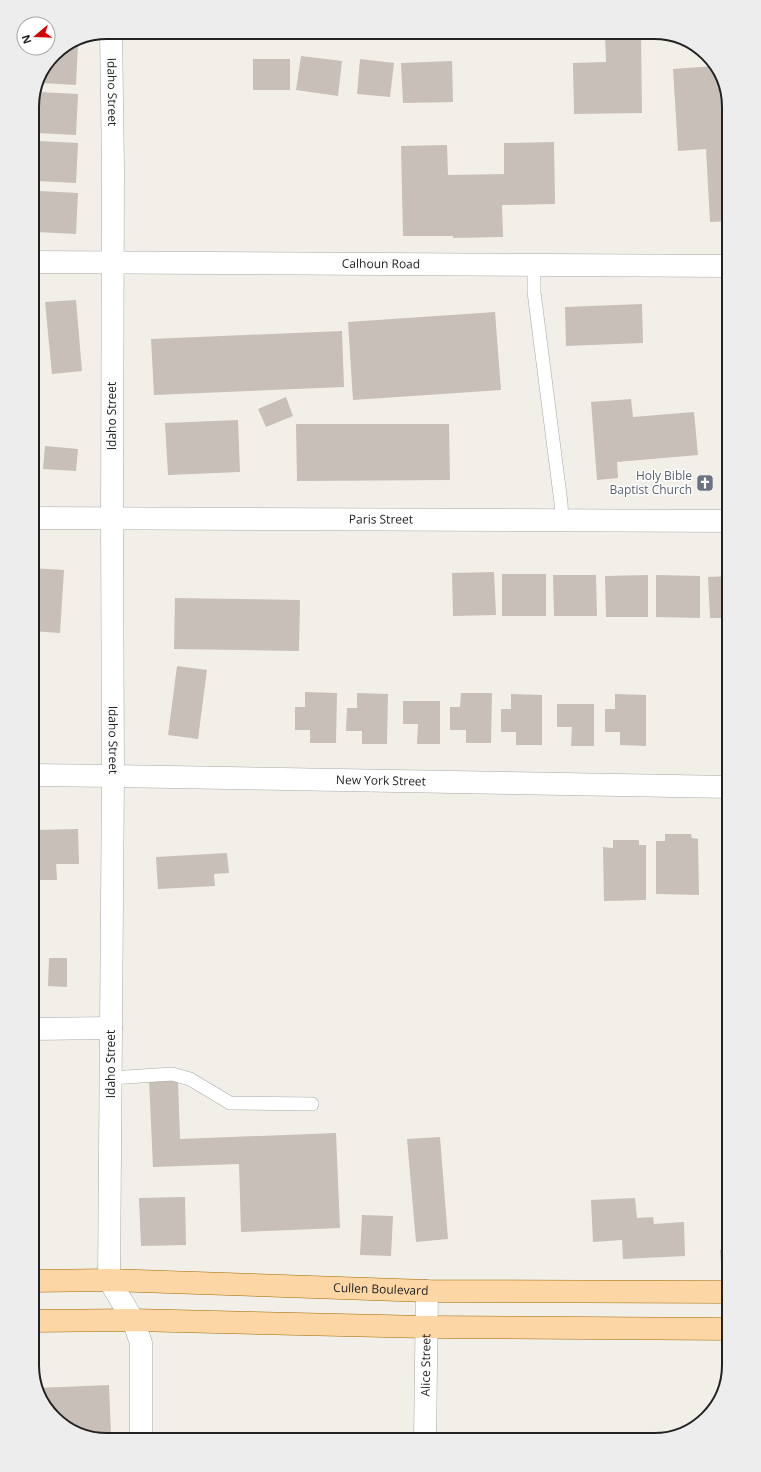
<svg xmlns="http://www.w3.org/2000/svg" width="761" height="1472" font-family="'Open Sans',sans-serif">
	<style>
		.building { fill: #c7bfb8 }
		.lines { fill: none; stroke-linecap: round; stroke-linejoin: round }
		.lane-casing { stroke: #a9a9a9; stroke-width: 14 }
		.street-casing { stroke: #a9a9a9; stroke-width: 23 }
		.primary-casing { stroke: #a06b00; stroke-width: 23 }
		.lane { stroke: #fff; stroke-width: 13 }
		.street { stroke: #fff; stroke-width: 22 }
		.primary { stroke: #fcd6a4; stroke-width: 22 }
		.labels { text-anchor: middle; stroke-width: 3; stroke-linejoin: round; paint-order: stroke }
		.street-label { font-size: 12px; fill: #222; stroke: #fff }
		.worship-label { font-size: 12px; fill: #5b616d; stroke: #fff; text-anchor: end }
		.rim { fill: none; stroke: #222; stroke-width: 2 }
	</style>
	<rect width="100%" height="100%" fill="#f2efe9"/>
	<path class="building" d="M605 35H641L642 113 574 114 573 63 606 62Z
		M69 44H78L76 85 41 83 54 54Z
		M301 56 342 61 338 96 296 90Z
		M253 59H290V90H253Z
		M360 59 394 63 390 97 357 94Z
		M452 61 453 102 403 103 401 63Z
		M714 66 723 79 729 107V221L710 222 706 149 678 151 673 69Z
		M39 92 78 94 76 135 37 133Z
		M35 97 34 120H32V103Z
		M39 141 78 143 76 183 38 181Z
		M554 142 555 204 502 205 503 237 453 238V236H403L401 146 447 145 448 175 504 174V143Z
		M32 167H35L34 222H32Z
		M39 191 78 193 76 234 37 232Z
		M76 300 82 371 52 374 45 302Z
		M642 304 643 343 566 346 565 307Z
		M495 312 501 390 353 400 348 322Z
		M342 331 344 387 154 395 151 339Z
		M286 397 293 416 266 427 258 409Z
		M631 399 633 417 694 412 698 455 617 462 618 478 597 480 591 402Z
		M238 420 240 472 168 475 165 423Z
		M296 424H449L450 480 297 481Z
		M45 446 78 449 76 471 43 469Z
		M32 568 64 570 60 633 32 631Z
		M494 572 496 615 453 616 452 573Z
		M502 574H546V616H502Z
		M553 575H596L597 616H554Z
		M648 575V617H606L605 576Z
		M656 575 700 576V618L656 617Z
		M729 576V618H710L708 577Z
		M175 598 300 600 299 651 174 649Z
		M177 666 207 670 198 739 168 735Z
		M305 692 337 693 336 743H310V730H295V707H305Z
		M357 693 388 694 387 744H362V731H346L347 708H357Z
		M461 693H492L491 743H466V730H450V707H460Z
		M511 694 542 695V745H516V732H501V709H511Z
		M615 694 646 695V746L620 745V732H605V709H615Z
		M403 701H440V744H417L418 724H403Z
		M557 704H594V746H571L572 727H557Z
		M78 829 79 864H56L57 880H39L38 830Z
		M665 834H691L692 838 698 839 699 895 656 894V841H665Z
		M613 840H639V845H646V900L604 901 603 847 613 848Z
		M227 853 229 873 214 874 215 886 158 889 156 857Z
		M49 958H67V987L48 986Z
		M178 1079 180 1139 336 1133 340 1228 241 1232 239 1164 153 1167 149 1080Z
		M440 1137 448 1239 416 1242 407 1139Z
		M185 1197 186 1245 141 1246 139 1198Z
		M635 1198 637 1218 653 1217 654 1224 684 1222 685 1256 623 1259 622 1240 593 1242 591 1200Z
		M362 1215 393 1216 391 1256 360 1255Z
		M720 1250H729V1263L721 1264Z
		M109 1385 111 1435 92 1436 65 1427 38 1393 37 1388Z"/>
	<g class="lines">
		<defs>
			<path id="lane" d="M534 265V292L561 503 562 521
				M111 1078 172 1074 190 1079 230 1103 312 1104"/>
			<g id="street">
				<path id="s1" d="M111 32 113 167 112 520 113 776 109 1280 133 1320 141 1343V1440"/>
				<path id="s2" d="M32 262 729 266"/>
				<path id="s3" d="M32 518 729 521"/>
				<path id="s4" d="M32 775 113 776 729 787"/>
				<path d="M32 1029 111 1028"/>
				<path id="s5" d="M425 1440 427 1291"/>
			</g>
			<g id="primary">
				<path id="s6" d="M32 1281 109 1280 427 1291 729 1292"/>
				<path d="M32 1321 133 1320 426 1327 729 1329"/>
			</g>
		</defs>
		<use href="#lane" class="lane-casing"/>
		<use href="#street" class="street-casing"/>
		<use href="#primary" class="primary-casing"/>
		<use href="#lane" class="lane"/>
		<use href="#street" class="street"/>
		<use href="#primary" class="primary"/>
	</g>
	<defs>
		<symbol id="church-square" viewBox="-11 -11 22 22"><rect x="-9" y="-9" width="18" height="18" rx="4" fill="#6b7280" stroke="#fff"/><path d="M-1.2-6h2.4v3.5h3.3v2.4h-3.3V6h-2.4V-.1h-3.3v-2.4h3.3Z" fill="#fff"/></symbol>
	</defs>
	<g fill-rule="evenodd">
		<use href="#church-square" x="695" y="473" width="20" height="20"/>
	</g>
	<g class="labels">
		<g class="street-label">
			<text dy="4" stroke="none"><textPath href="#s1" startOffset="60">Idaho Street</textPath></text>
			<text dy="4" stroke="none"><textPath href="#s2" startOffset="349">Calhoun Road</textPath></text>
			<text transform="translate(112 416) rotate(-90)" y="4">Idaho Street</text>
			<text dy="4" stroke="none"><textPath href="#s3" startOffset="349">Paris Street</textPath></text>
			<text dy="4" stroke="none"><textPath href="#s1" startOffset="708">Idaho Street</textPath></text>
			<text dy="4" stroke="none"><textPath href="#s4" startOffset="349">New York Street</textPath></text>
			<text transform="translate(111 1064) rotate(-90)" y="4">Idaho Street</text>
			<text dy="4" stroke="none"><textPath href="#s6" startOffset="349">Cullen Boulevard</textPath></text>
			<text dy="4" stroke="none"><textPath href="#s5" startOffset="75">Alice Street</textPath></text>
		</g>
		<g class="worship-label">
			<text x="692" y="480">Holy Bible<tspan x="692" dy="14">Baptist Church</tspan></text>
		</g>
	</g>
	<path d="M0 0H761V1472H0ZM107 39H654A68 68 0 0 1 722 107V1365A68 68 0 0 1 654 1433H107A68 68 0 0 1 39 1365V107A68 68 0 0 1 107 39Z" fill="#ededed" fill-rule="evenodd"/>
	<path class="rim" d="M107 39H654A68 68 0 0 1 722 107V1365A68 68 0 0 1 654 1433H107A68 68 0 0 1 39 1365V107A68 68 0 0 1 107 39Z"/>
	<g transform="translate(36 36) rotate(251)"><circle r="19" fill="#ffffff" stroke="#a7a7a7"/>
	<path d="M0-3L7 15L0 10L-7 15Z" fill="#d40000"/>
	<text y="-6" font-size="11" font-weight="bold" text-anchor="middle" fill="#222222">N</text>
	</g>
</svg>
